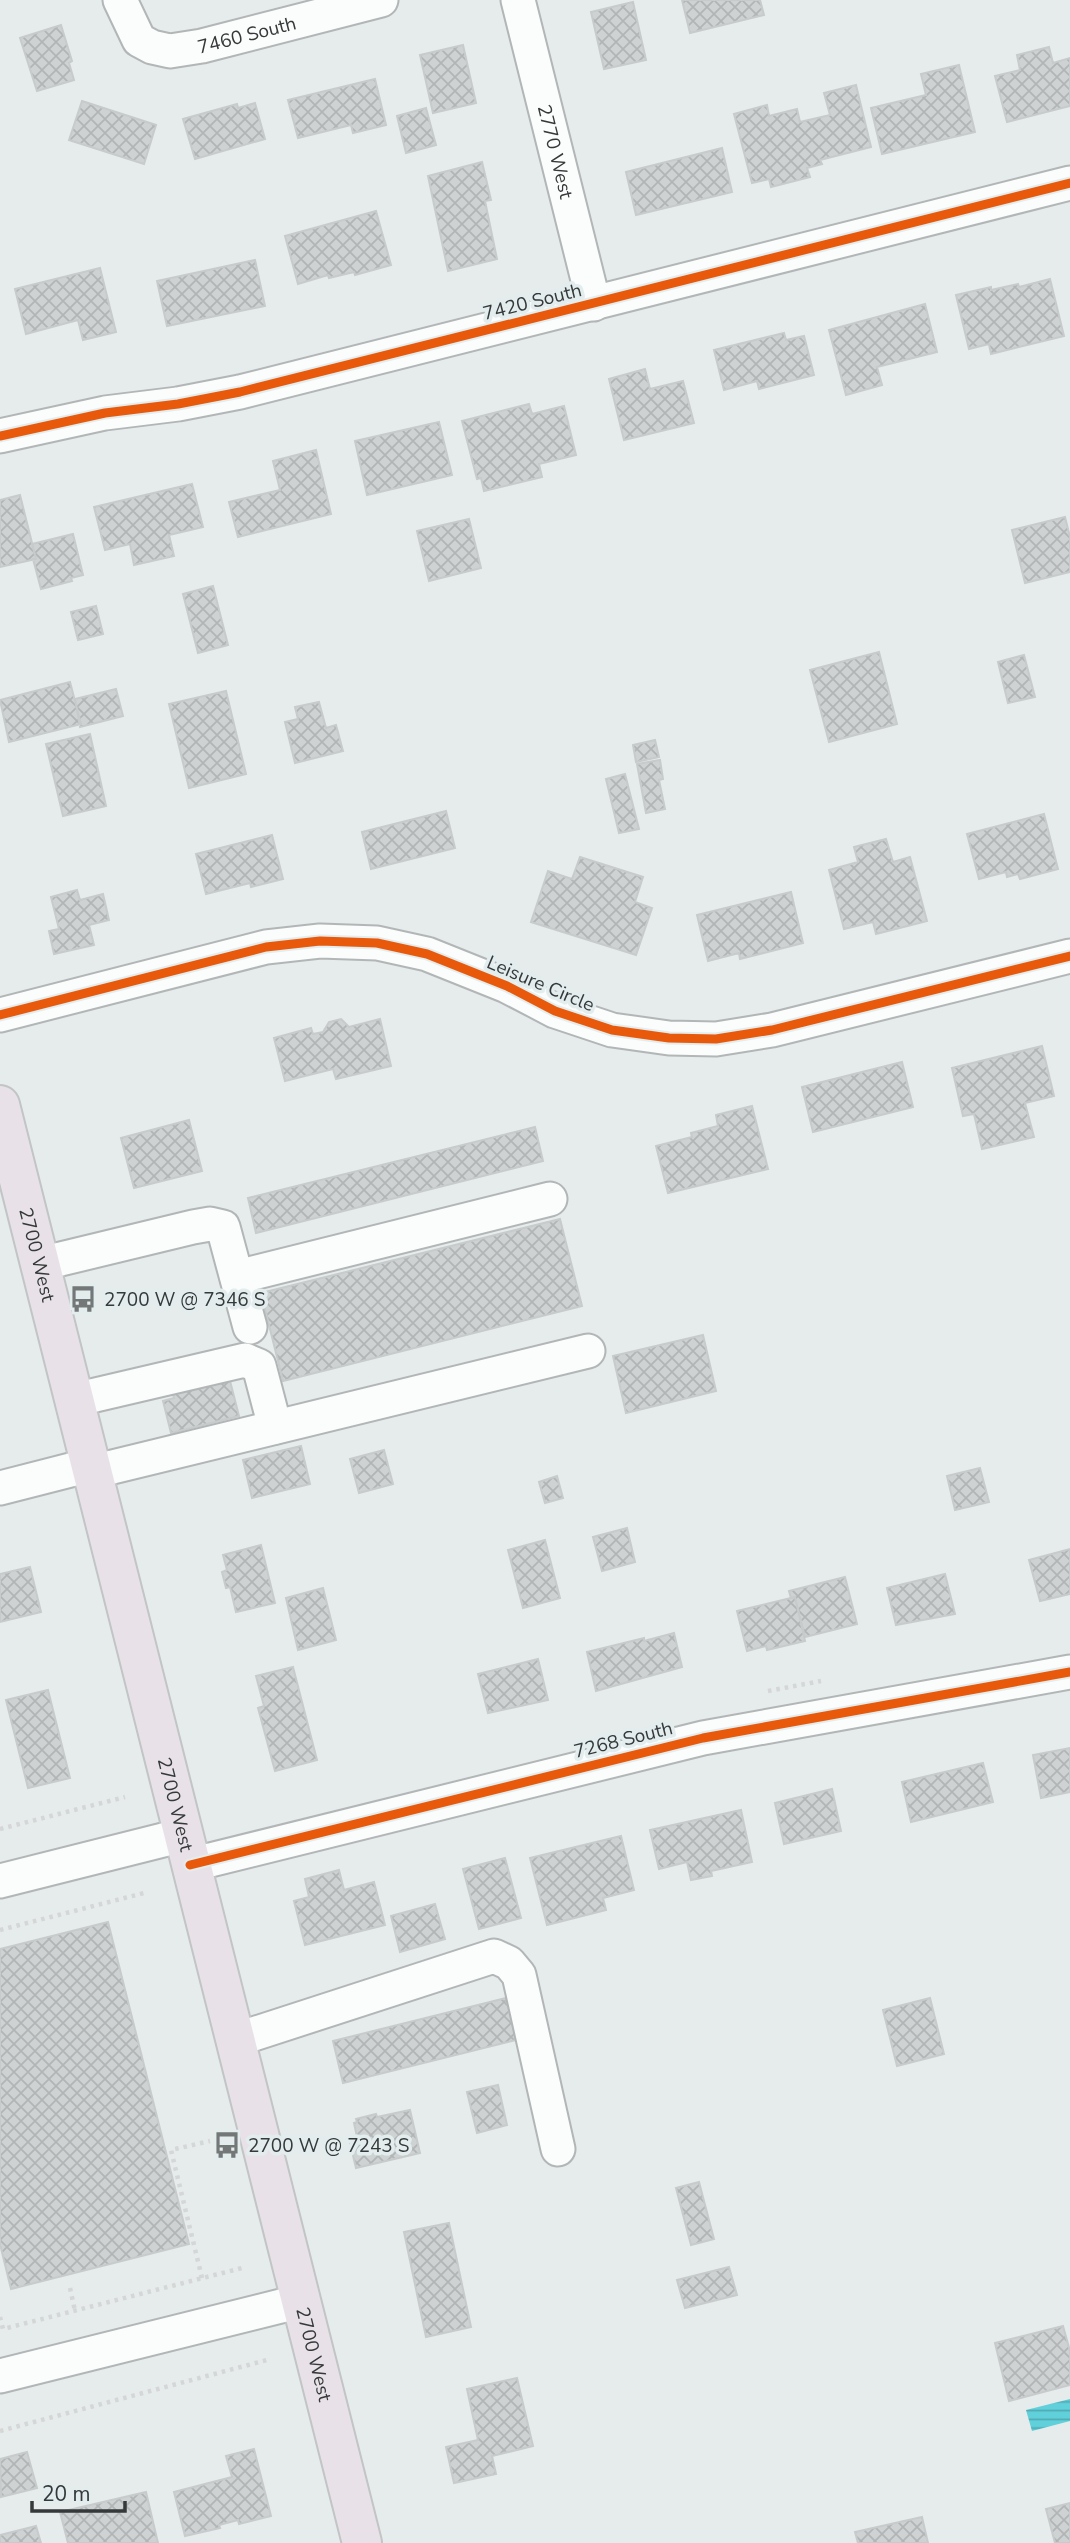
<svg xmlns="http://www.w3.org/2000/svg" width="1070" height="2543" font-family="'Nunito Sans',sans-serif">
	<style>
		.water { fill: url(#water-rules) }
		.building { fill: url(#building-cross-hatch); stroke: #c7cbcb; stroke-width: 2 }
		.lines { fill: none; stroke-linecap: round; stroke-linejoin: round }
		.minor-casing { stroke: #b2b6b6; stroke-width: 37 }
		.major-casing { stroke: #c2c5c5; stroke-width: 42 }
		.path { stroke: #d5d6d6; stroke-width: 4.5; stroke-dasharray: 3.5 5; stroke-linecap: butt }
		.minor { stroke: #fbfcfc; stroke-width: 33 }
		.major { stroke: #e8e2e8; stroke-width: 38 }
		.cycleway-casing { stroke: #e3edee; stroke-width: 13 }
		.cycleway { stroke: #e8590c; stroke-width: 9 }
		.labels { text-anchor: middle; stroke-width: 7; stroke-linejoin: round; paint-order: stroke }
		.street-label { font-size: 19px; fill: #353939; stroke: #e3edee }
		.poi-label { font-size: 19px; fill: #353939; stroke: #e3edee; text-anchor: start }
	</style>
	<defs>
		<pattern id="water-rules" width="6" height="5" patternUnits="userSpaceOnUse" patternTransform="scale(1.75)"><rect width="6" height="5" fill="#60d0db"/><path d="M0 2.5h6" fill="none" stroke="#50aab3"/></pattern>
		<pattern id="building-cross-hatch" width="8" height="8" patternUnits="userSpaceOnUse" patternTransform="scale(1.75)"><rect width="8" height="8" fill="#ced2d2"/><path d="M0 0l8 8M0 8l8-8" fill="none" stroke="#b2b5b5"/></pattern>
	</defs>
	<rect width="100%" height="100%" fill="#e6ebeb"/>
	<path class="water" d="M1070 2399V2421L1032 2431 1026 2410Z"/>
	<path class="building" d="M682 0H760L764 15 690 33Z
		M633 2 646 60 604 69 591 12Z
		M61 25 72 61 69 63 74 80 37 91 20 38Z
		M463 45 476 103 433 113 420 55Z
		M1049 47 1053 63 1070 58V106L1007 122 995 76 1020 70 1017 55Z
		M959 65 975 132 882 154 871 108 926 95 921 74Z
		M375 79 386 125 353 133 351 125 298 138 288 100Z
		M856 85 871 147 820 160 822 164 807 168 810 177 771 187 769 179 752 183 734 114 767 105 769 116 797 109 800 122 830 115 824 93Z
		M82 101 156 125 144 164 69 140Z
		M255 103 265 139 195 159 183 119 237 104 238 108Z
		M426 108 436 145 406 153 397 116Z
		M722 148 732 192 636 215 626 172Z
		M482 162 491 200 485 201 497 259 448 271 428 176Z
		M376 211 391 265 355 275 354 272 329 278 328 275 298 284 285 236Z
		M255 260 265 306 167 326 157 281Z
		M100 268 116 332 83 340 78 320 26 334 15 289Z
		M1050 279 1064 336 991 354 989 344 969 349 956 295 991 287V290L1018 284 1019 287Z
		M925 304 937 352 877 367 882 385 846 395 829 330Z
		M784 333 786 340 804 336 814 375 759 389 757 381 724 390 714 350Z
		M645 369 650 389 683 381 694 423 624 440 609 379Z
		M529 404 532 414 564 406 576 455 539 464 542 477 484 491 481 478 477 479 462 421Z
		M439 422 452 475 367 495 355 441Z
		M316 450 331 514 238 537 229 502 280 490 273 461Z
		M192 484 203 527 169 535 174 556 134 565 130 544 105 550 94 507Z
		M20 495 36 559 0 567V500Z
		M1065 517 1070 537V572L1025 583 1012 530Z
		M469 519 481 568 429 581 417 531Z
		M73 534 83 575 71 578 72 581 41 589 33 559H36L32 544Z
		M213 586 228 645 198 653 183 594Z
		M96 606 103 634 78 640 71 612Z
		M879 652 897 724 829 742 810 670Z
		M1024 655 1035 697 1008 703 998 662Z
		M70 682 81 724 9 742 0 700Z
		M116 689 123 716 80 727 75 699Z
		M226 691 246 774 189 788 169 704Z
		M319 702 326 728 336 725 343 751 295 763 285 722 298 719 295 707Z
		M90 734 106 806 63 816 46 744Z
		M655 740 659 757 636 762 633 745Z
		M660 760 663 779 659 780 665 809 646 813 637 764Z
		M625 774 639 829 619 833 606 779Z
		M446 811 455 848 371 869 362 832Z
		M1044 814 1058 869 1020 879 1018 874 1007 877 1006 872 979 879 967 834Z
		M272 835 283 879 251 887 250 883 206 894 196 854Z
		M886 839 893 862 910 857 927 921 876 934 873 922 844 929 829 870 858 862 854 847Z
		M580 857 643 877 635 902 652 908 636 955 531 922 548 871 572 879Z
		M77 890 80 900 103 894 109 920 89 925 94 945 54 954 49 931 59 929 51 897Z
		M791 892 803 943 740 959 739 953 708 961 697 915Z
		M341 1019 349 1027 380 1019 391 1066 336 1079 333 1069 285 1081 274 1038 311 1028 313 1034 323 1032 329 1022Z
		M1042 1046 1054 1096 1025 1103 1034 1137 982 1149 974 1114 963 1116 952 1068Z
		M902 1062 913 1107 813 1132 802 1087Z
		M752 1106 768 1169 668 1193 656 1146 692 1137 691 1133 718 1126 716 1115Z
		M189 1120 202 1171 134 1188 121 1138Z
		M535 1127 543 1161 256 1233 248 1198Z
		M560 1219 582 1306 283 1381 261 1293Z
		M703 1335 716 1391 626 1413 613 1356Z
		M228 1373 239 1416 171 1433 163 1401 174 1398 171 1387Z
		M301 1446 310 1484 252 1498 243 1460Z
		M384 1450 393 1484 359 1493 350 1459Z
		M980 1468 989 1502 955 1510 947 1476Z
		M557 1476 563 1498 545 1503 539 1482Z
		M627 1528 635 1562 602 1571 593 1537Z
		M545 1540 560 1598 523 1608 508 1550Z
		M261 1545 275 1603 236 1612 230 1587 226 1588 222 1572 227 1570 223 1555Z
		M1070 1549V1594L1040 1601 1029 1560Z
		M30 1567 41 1612 0 1622V1574Z
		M945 1574 955 1614 896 1625 887 1588Z
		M845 1577 857 1624 805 1637 795 1597 791 1598 789 1591Z
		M323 1588 336 1640 298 1650 286 1598Z
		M795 1597 805 1641 767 1650 766 1646 747 1651 737 1611Z
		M674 1633 682 1667 596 1691 587 1652 644 1638V1641Z
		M538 1659 548 1700 488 1713 478 1674Z
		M293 1667 317 1760 275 1771 258 1708 264 1706 256 1676Z
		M48 1690 70 1778 28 1788 6 1700Z
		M1070 1748V1792L1041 1798 1033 1755Z
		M983 1763 993 1802 911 1822 902 1782Z
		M832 1789 841 1831 784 1844 775 1803Z
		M741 1810 752 1862 711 1871 712 1876 691 1880 687 1862 659 1869 650 1830Z
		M621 1836 634 1890 603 1898 606 1910 547 1925 530 1858Z
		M505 1858 521 1918 479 1929 463 1869Z
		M339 1870 344 1890 374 1882 385 1925 305 1945 294 1901 309 1897 305 1879Z
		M435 1904 445 1939 400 1952 391 1916Z
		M108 1922 189 2244 11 2289 0 2244V1949Z
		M506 1998 516 2040 343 2083 333 2041Z
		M930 1998 944 2054 897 2066 883 2010Z
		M498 2085 507 2125 477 2133 467 2092Z
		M410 2110 420 2153 356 2168 349 2139 357 2137 354 2123 357 2122 356 2119 376 2114 377 2117Z
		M699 2182 714 2239 691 2245 676 2188Z
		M449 2223 471 2327 426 2337 404 2232Z
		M729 2267 737 2295 685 2308 677 2280Z
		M1063 2326 1070 2351V2385L1009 2401 995 2343Z
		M517 2378 533 2446 492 2456 496 2474 454 2483 446 2447 478 2440 467 2389Z
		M254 2449 271 2516 239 2524 238 2520 219 2525 220 2528 185 2536 174 2492 232 2477 226 2456Z
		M27 2452 37 2488 1 2497 0 2459Z
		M146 2492 158 2543H68L60 2512Z
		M1070 2503V2543H1055L1046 2509Z
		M922 2517 928 2543H858L855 2532Z
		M36 2526 41 2543H0V2535Z"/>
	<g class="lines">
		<defs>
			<g id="minor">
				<path id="s1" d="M120 0 139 40 152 47 170 51 202 46 381 0"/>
				<path id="s2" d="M518 0 594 304"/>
				<path d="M0 436 105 413 178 404 240 392 1070 183"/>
				<path d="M0 1015 266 947 320 941 377 943 427 954 507 986 555 1011 612 1030 669 1038 716 1039 772 1030 1070 956"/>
				<path d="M40 1264 193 1227 210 1224 223 1227 250 1327"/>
				<path d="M237 1277 550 1199"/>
				<path d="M74 1400 245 1360 259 1366 275 1427"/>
				<path d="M92 1472 588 1351"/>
				<path d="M0 1488 90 1465"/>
				<path d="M190 1865 703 1738 1070 1672"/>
				<path d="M0 1881 183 1835"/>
				<path d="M235 2040 494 1956 509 1963 519 1975 558 2149"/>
				<path d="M0 2376 301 2301"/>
			</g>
			<g id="major">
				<path id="s3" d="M0 1105 362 2543"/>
			</g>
		</defs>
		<use href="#minor" class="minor-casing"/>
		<use href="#major" class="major-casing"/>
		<path class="path" d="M768 1691 821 1681
			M0 1829 125 1797
			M0 1930 148 1892
			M202 2278 171 2150 210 2141
			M70 2288 75 2311
			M0 2317 3 2329 242 2268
			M0 2431 267 2360"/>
		<use href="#minor" class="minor"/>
		<use href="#major" class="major"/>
		<defs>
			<path id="cycleway" d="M0 436 105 413 178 404 240 392 1070 183
				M0 1015 266 947 320 941 377 943 427 954 507 986 555 1011 612 1030 669 1038 716 1039 772 1030 1070 956
				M190 1865 703 1738 1070 1672"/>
		</defs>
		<use href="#cycleway" class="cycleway-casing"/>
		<use href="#cycleway" class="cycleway"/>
	</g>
	<defs>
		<symbol id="bus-bare" viewBox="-9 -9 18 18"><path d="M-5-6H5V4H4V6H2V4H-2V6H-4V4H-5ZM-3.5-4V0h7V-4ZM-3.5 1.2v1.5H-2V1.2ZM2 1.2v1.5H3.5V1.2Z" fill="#737777" stroke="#e3edee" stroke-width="2.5" paint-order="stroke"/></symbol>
	</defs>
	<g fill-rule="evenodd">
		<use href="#bus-bare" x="64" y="1280" width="38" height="38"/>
		<use href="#bus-bare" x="208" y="2126" width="38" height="38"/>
	</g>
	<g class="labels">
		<g class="street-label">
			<text dy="7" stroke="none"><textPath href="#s1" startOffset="156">7460 South</textPath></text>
			<text dy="7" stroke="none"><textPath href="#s2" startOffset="156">2770 West</textPath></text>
			<text transform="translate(532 301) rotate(-14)" y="7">7420 South</text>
			<text transform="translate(541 983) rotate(23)" y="7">Leisure Circle</text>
			<text dy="7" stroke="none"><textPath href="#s3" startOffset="154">2700 West</textPath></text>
			<text transform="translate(623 1739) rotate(-14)" y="7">7268 South</text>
			<text dy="7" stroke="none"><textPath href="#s3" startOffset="721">2700 West</textPath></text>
			<text dy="7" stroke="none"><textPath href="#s3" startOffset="1288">2700 West</textPath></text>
		</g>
		<g class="poi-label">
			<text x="104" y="1306">2700 W @ 7346 S</text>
			<text x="248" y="2152">2700 W @ 7243 S</text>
		</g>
	</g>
	<path d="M32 2501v10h93v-10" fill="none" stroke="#353939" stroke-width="3.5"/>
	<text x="42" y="2501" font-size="21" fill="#353939" stroke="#e3edee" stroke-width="5" paint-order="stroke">20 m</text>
</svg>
